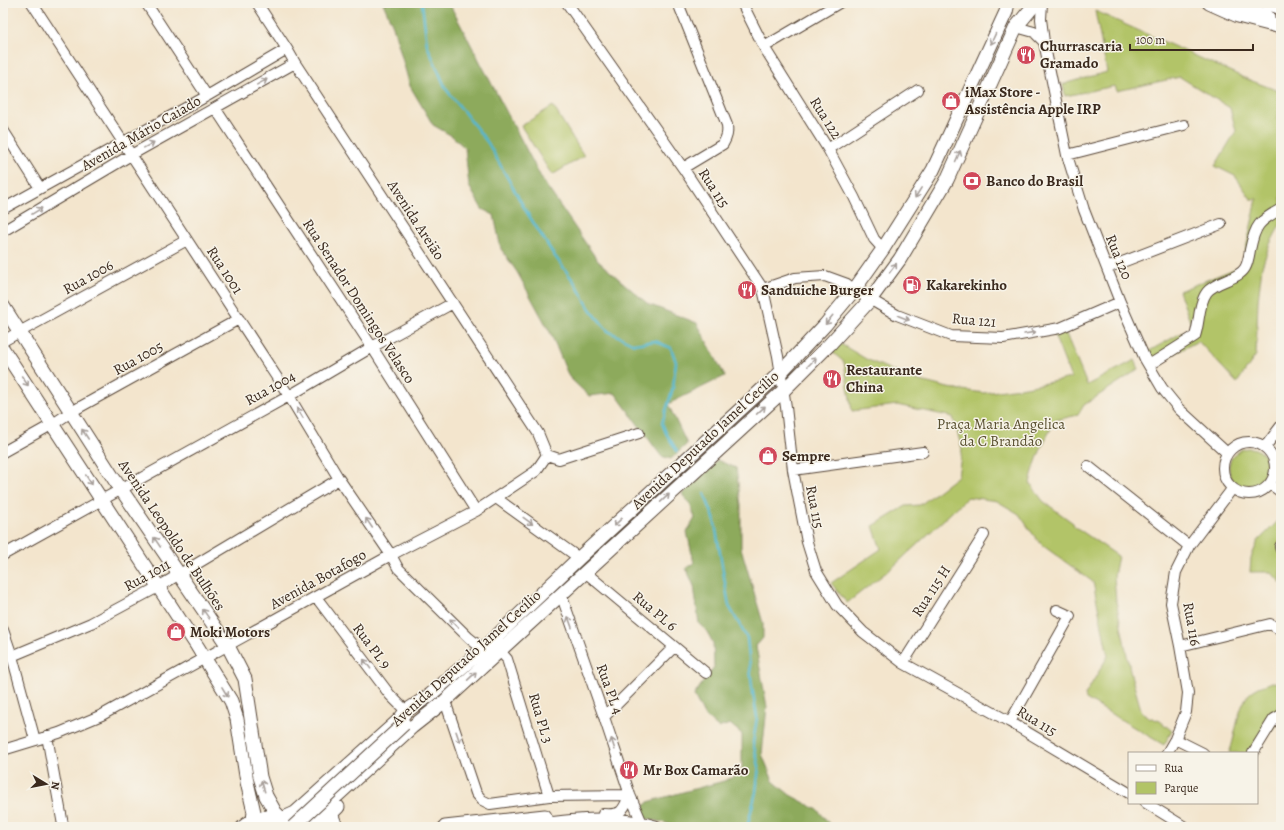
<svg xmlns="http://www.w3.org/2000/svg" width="1284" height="830" font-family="Alegreya,serif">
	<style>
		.green { fill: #b2c467; stroke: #767742 }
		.forest { fill: #8daa5c; stroke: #646a3d }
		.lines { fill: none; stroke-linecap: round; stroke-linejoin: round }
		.stream { stroke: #52b8d1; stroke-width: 2.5 }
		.minor-casing { stroke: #574638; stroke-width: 12 }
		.major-casing { stroke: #574638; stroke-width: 15 }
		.minor { stroke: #fff; stroke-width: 10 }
		.major { stroke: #fff; stroke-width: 13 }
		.major-bridge-casing { stroke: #574638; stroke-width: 15; stroke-linecap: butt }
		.major-bridge { stroke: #fff; stroke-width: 13 }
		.oneway { stroke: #a79f9a }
		.labels { text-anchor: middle; stroke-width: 3; stroke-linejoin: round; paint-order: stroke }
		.poi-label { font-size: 15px; font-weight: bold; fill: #3b2a1e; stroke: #f7f3e8; text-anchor: start }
		.street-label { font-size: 15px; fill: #3b2a1e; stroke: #f7f3e8 }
		.park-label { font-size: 15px; fill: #595030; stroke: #f7f3e8 }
	</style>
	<rect width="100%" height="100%" fill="#f7f3e8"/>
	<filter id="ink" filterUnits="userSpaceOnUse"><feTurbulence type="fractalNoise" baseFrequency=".025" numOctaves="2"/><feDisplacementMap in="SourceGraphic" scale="8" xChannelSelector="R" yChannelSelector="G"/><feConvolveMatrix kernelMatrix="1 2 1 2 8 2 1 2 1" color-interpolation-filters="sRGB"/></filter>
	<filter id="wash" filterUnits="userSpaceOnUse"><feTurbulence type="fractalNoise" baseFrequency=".012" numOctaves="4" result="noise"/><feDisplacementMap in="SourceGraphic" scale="16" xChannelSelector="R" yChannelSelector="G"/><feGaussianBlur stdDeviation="0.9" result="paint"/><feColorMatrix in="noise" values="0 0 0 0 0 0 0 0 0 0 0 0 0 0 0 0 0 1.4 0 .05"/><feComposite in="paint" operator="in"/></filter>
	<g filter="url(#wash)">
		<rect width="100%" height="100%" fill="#f3e5cd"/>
		<path class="green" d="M1095 11 1247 79 1281 92 1278 119 1281 128V223L1269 246 1262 267 1258 301 1256 355 1237 383 1198 341 1157 363 1149 351 1192 327 1179 291 1242 266 1257 199H1251L1235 176 1215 166 1236 131 1230 108 1180 77 1117 91 1115 86 1065 96 1063 84 1107 72Z
			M553 106 584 156 552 175 521 126Z
			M1064 329 1087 385 1135 360 1139 369 1084 405 1078 415 1056 420C1044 440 1035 460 1030 483L1043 501 1073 523 1074 526 1118 556 1114 576 1116 601 1131 675 1142 713 1149 717 1160 721 1172 731 1164 745 1086 699 1085 695 1108 656 1093 582 1042 545 1035 537 1019 514 997 501 968 497 893 567 847 603 831 583 881 549 873 526 906 506 920 505 958 476 962 449 953 417 897 405 852 411 844 362 832 352 839 343 866 359 912 379 948 388 984 393 1026 387 1071 378 1053 332Z
			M1229 468a20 20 0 1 1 40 0a20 20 0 1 1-40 0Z
			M1281 518V583L1271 572H1250L1251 558 1258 541Z
			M1272 682 1281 683V721L1266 736 1257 753H1229C1237 735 1237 700 1254 690 1259 686 1266 685 1272 682Z"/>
		<path class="forest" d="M383 3H449L543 181 598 261 648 304 697 323 725 376 668 404 687 444 671 459 661 456 615 393 589 396 569 377 551 334 517 272 501 249 494 215 482 209 469 186 465 148 452 136 433 125 410 86 393 26Z
			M717 460 736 468 741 505V548L763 623V638L756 646 767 707 762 754 773 781 790 795 818 810 832 827H681L650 819H633L648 802 683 792 724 781 742 773V734L730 724 718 728 704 715 694 695 714 667 713 643 706 630 699 624 694 586 686 568 694 563 687 532 695 518 690 504 682 494Z"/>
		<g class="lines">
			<path class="stream" d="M422 3 427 45 446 89 488 143 526 211 554 255 575 283 590 309 608 331 634 344 655 341 671 348 676 362 673 388 662 423 666 433 677 451
				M704 493 714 518 729 606 747 638 752 687 757 717 753 743 759 766 756 792 747 827"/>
		</g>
	</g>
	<g filter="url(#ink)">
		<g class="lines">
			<defs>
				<path id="minor" d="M32 3 289 396 339 479 391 555 398 568 469 638 483 649
					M146 3 207 96
					M257 3 287 49 295 63 538 433 547 455
					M567 3 683 168 763 289 778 356 786 407 793 470 807 542 816 571 837 605 863 632 903 663 1010 722 1129 793
					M678 3 727 125C728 133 727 137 723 144L683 168
					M742 3 764 47 828 149 854 197 874 239 883 249
					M1042 3 1041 19 1044 42 1067 155 1084 210 1120 302 1145 359 1162 388 1179 409 1226 452
					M1016 27 1034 32 1044 42
					M764 47 839 3
					M215 108 372 347 476 511
					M3 130 40 188
					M828 149 918 90
					M1067 155 1184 125
					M3 209 207 96 287 49
					M3 231 131 155 295 63
					M1107 268 1221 224
					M763 289 795 278 825 276 847 284 854 290 897 315 951 336 1003 338 1060 328 1120 302
					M3 341 187 240
					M1149 365 1195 336C1200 322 1198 304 1207 292 1217 280 1238 280 1245 268 1248 263 1249 256 1250 250 1255 225 1259 221 1281 209
					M1223 468a26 26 0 1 1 52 0a26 26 0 1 1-52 0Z
					M1265 447 1281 426
					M3 452 53 424 71 412 239 319
					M547 455 559 459 639 433
					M1088 466 1189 546
					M793 470 923 452
					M1270 484 1281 492
					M496 498 579 558
					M1281 545 1280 547 1281 550
					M3 555 289 396 372 347 453 303
					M585 572 706 673
					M561 594 604 717 630 795 642 823
					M316 597 390 695 406 711
					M3 630 12 656 35 740
					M1180 646 1270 624 1281 630
					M499 650 507 659 549 796
					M3 658 12 656 91 623 158 587 339 479
					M903 663 984 535
					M445 701 476 793 482 800 490 804 549 796 630 795
					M604 717 674 647
					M1010 722 1070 616 1057 610
					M47 736 63 825 66 827
					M1175 739 1203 753
					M3 750 59 733 102 715 391 555 476 511 536 471 547 455
					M1167 753 1175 739 1186 712 1188 693 1180 646 1171 603 1176 572 1189 546 1232 489
					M1253 753 1274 719 1281 715
					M1146 803 1185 827
					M603 814C622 815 622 812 630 795"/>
				<path id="major" d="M1209 3 1238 16 1281 27
					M1235 3 1268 17
					M1267 3 1281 8
					M3 306 114 479 228 646 245 679 260 777 266 796 275 812 282 819 295 813 400 719 406 711 430 695 483 649 579 558 781 372 825 325 854 290 883 249 933 170 1006 12 1008 3
					M3 349 197 646 231 701 237 719 247 782 254 812 253 820
					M331 813 336 827
					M243 827C246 825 250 821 254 820 263 816 276 816 285 820
					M303 827 412 727 445 701 784 390 829 345 870 300 900 259 947 180 1016 27 1036 3
					M318 827 338 807
					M445 827 545 816
					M526 827C569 821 612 815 655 827"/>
			</defs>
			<use href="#minor" class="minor-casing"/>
			<use href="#major" class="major-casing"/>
			<use href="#minor" class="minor"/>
			<use href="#major" class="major"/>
			<defs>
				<path id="major-bridge" d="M293 827 404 724"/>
			</defs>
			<use href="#major-bridge" class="major-bridge-casing"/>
			<use href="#major-bridge" class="major-bridge"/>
		</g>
		<defs><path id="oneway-shaft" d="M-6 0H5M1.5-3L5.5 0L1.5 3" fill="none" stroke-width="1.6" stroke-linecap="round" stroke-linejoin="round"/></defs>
		<g class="oneway">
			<use href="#oneway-shaft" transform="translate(993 39) rotate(115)"/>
			<use href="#oneway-shaft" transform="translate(262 82) rotate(-29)"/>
			<use href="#oneway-shaft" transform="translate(149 145) rotate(-29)"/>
			<use href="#oneway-shaft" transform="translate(958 156) rotate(-66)"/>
			<use href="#oneway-shaft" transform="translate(918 193) rotate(122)"/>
			<use href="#oneway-shaft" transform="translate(37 211) rotate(-31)"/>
			<use href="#oneway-shaft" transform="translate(893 268) rotate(-53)"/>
			<use href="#oneway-shaft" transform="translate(904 318) rotate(21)"/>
			<use href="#oneway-shaft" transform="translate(829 320) rotate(129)"/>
			<use href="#oneway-shaft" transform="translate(1030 333) rotate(-10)"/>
			<use href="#oneway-shaft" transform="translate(812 362) rotate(-45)"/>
			<use href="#oneway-shaft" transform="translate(25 381) rotate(56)"/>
			<use href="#oneway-shaft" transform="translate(761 410) rotate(-43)"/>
			<use href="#oneway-shaft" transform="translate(300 413) rotate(-121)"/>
			<use href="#oneway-shaft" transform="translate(85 434) rotate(-123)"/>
			<use href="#oneway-shaft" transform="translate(89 480) rotate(57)"/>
			<use href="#oneway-shaft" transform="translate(665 498) rotate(-43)"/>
			<use href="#oneway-shaft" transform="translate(528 521) rotate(36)"/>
			<use href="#oneway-shaft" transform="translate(618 522) rotate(137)"/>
			<use href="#oneway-shaft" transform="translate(369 523) rotate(-124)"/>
			<use href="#oneway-shaft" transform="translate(157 542) rotate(-124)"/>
			<use href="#oneway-shaft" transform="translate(206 614) rotate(-125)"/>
			<use href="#oneway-shaft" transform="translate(570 622) rotate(-110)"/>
			<use href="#oneway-shaft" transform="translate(454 623) rotate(-136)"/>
			<use href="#oneway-shaft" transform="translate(367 664) rotate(-127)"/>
			<use href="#oneway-shaft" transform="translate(472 676) rotate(-43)"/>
			<use href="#oneway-shaft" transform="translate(225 692) rotate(59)"/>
			<use href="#oneway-shaft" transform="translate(458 737) rotate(71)"/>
			<use href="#oneway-shaft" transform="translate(613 744) rotate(-108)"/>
			<use href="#oneway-shaft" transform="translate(263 786) rotate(-107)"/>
		</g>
	</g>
	<defs>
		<symbol id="restaurant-disc" viewBox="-11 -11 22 22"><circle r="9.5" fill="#d1495b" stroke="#f7f3e8"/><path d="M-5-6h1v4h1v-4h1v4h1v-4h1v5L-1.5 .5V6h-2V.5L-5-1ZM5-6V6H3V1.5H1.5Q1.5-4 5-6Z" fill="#fff"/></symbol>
		<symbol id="shop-disc" viewBox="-11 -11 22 22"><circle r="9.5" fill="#d1495b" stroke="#f7f3e8"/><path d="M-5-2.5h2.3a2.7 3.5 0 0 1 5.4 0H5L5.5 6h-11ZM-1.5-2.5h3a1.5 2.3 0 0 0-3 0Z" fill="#fff"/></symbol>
		<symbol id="bank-disc" viewBox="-11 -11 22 22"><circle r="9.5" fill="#d1495b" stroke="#f7f3e8"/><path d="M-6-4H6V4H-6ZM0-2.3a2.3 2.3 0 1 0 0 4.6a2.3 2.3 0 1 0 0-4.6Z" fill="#fff"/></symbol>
		<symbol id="fuel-disc" viewBox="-11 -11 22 22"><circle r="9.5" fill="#d1495b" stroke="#f7f3e8"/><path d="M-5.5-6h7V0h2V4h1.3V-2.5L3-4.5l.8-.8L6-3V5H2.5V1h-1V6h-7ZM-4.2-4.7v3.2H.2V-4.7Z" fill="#fff"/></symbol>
	</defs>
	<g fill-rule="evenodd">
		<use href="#restaurant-disc" x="1015" y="44" width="22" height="22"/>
		<use href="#shop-disc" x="940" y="90" width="22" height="22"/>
		<use href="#bank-disc" x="961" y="170" width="22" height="22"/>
		<use href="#fuel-disc" x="901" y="274" width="22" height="22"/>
		<use href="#restaurant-disc" x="736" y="279" width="22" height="22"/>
		<use href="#restaurant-disc" x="821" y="368" width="22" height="22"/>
		<use href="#shop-disc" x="757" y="445" width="22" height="22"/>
		<use href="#shop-disc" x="165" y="621" width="22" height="22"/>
		<use href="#restaurant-disc" x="618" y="759" width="22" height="22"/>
	</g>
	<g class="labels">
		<g class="poi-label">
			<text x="1040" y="51">Churrascaria<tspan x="1040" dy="17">Gramado</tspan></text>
			<text x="965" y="97">iMax Store -<tspan x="965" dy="17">Assistência Apple IRP</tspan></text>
			<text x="986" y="186">Banco do Brasil</text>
			<text x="926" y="290">Kakarekinho</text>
			<text x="761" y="295">Sanduiche Burger</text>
			<text x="846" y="375">Restaurante<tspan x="846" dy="17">China</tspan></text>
			<text x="782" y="461">Sempre</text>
			<text x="190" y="637">Moki Motors</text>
			<text x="643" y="775">Mr Box Camarão</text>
		</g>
		<g class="street-label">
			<text transform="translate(826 118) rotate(58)" y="5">Rua 122</text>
			<text transform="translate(141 133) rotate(-30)" y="5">Avenida Mário Caiado</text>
			<text transform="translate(714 188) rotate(57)" y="5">Rua 115</text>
			<text transform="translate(416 220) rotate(57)" y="5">Avenida Areião</text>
			<text transform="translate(1119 257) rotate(68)" y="5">Rua 120</text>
			<text transform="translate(225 270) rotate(57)" y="5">Rua 1001</text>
			<text transform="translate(88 277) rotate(-29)" y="5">Rua 1006</text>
			<text transform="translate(359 301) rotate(57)" y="5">Rua Senador Domingos Velasco</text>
			<text transform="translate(974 320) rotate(5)" y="5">Rua 121</text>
			<text transform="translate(138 358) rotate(-29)" y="5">Rua 1005</text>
			<text transform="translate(270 388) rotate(-29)" y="5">Rua 1004</text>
			<text transform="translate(705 440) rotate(-43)" y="5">Avenida Deputado Jamel Cecílio</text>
			<text transform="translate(815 507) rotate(79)" y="5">Rua 115</text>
			<text transform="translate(172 535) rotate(56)" y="5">Avenida Leopoldo de Bulhões</text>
			<text transform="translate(147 575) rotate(-29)" y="5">Rua 1011</text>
			<text transform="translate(318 579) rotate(-29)" y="5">Avenida Botafogo</text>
			<text transform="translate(931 591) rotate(-57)" y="5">Rua 115 H</text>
			<text transform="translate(655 611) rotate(40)" y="5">Rua PL 6</text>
			<text transform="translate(1192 624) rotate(80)" y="5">Rua 116</text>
			<text transform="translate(372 646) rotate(53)" y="5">Rua PL 9</text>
			<text transform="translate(466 658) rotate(-42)" y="5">Avenida Deputado Jamel Cecílio</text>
			<text transform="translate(610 689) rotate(70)" y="5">Rua PL 4</text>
			<text transform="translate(541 718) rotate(73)" y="5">Rua PL 3</text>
			<text transform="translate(1037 721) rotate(31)" y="5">Rua 115</text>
		</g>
		<g class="park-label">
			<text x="1001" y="429">Praça Maria Angelica<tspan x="1001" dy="17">da C Brandão</tspan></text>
		</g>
	</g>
	<rect width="1284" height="830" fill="none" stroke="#f7f3e8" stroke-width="16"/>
	<rect x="1128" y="752" width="130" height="52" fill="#f7f3e8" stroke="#aca397"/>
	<rect x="1136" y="765" width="20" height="6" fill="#ffffff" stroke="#aca397"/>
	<text x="1164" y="772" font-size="12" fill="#3b2a1e">Rua</text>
	<rect x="1136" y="782" width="20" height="12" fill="#b2c467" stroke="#aca397"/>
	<text x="1164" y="792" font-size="12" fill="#3b2a1e">Parque</text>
	<g transform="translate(46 784) rotate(100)" stroke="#f7f3e8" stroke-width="3" paint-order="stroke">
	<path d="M0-3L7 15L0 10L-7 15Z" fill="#3b2a1e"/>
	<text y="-6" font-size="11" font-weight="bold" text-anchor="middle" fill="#3b2a1e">N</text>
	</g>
	<path d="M1130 44v6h123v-6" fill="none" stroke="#3b2a1e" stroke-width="2"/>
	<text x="1136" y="44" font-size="12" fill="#3b2a1e" stroke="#f7f3e8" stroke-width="3" paint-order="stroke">100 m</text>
</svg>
